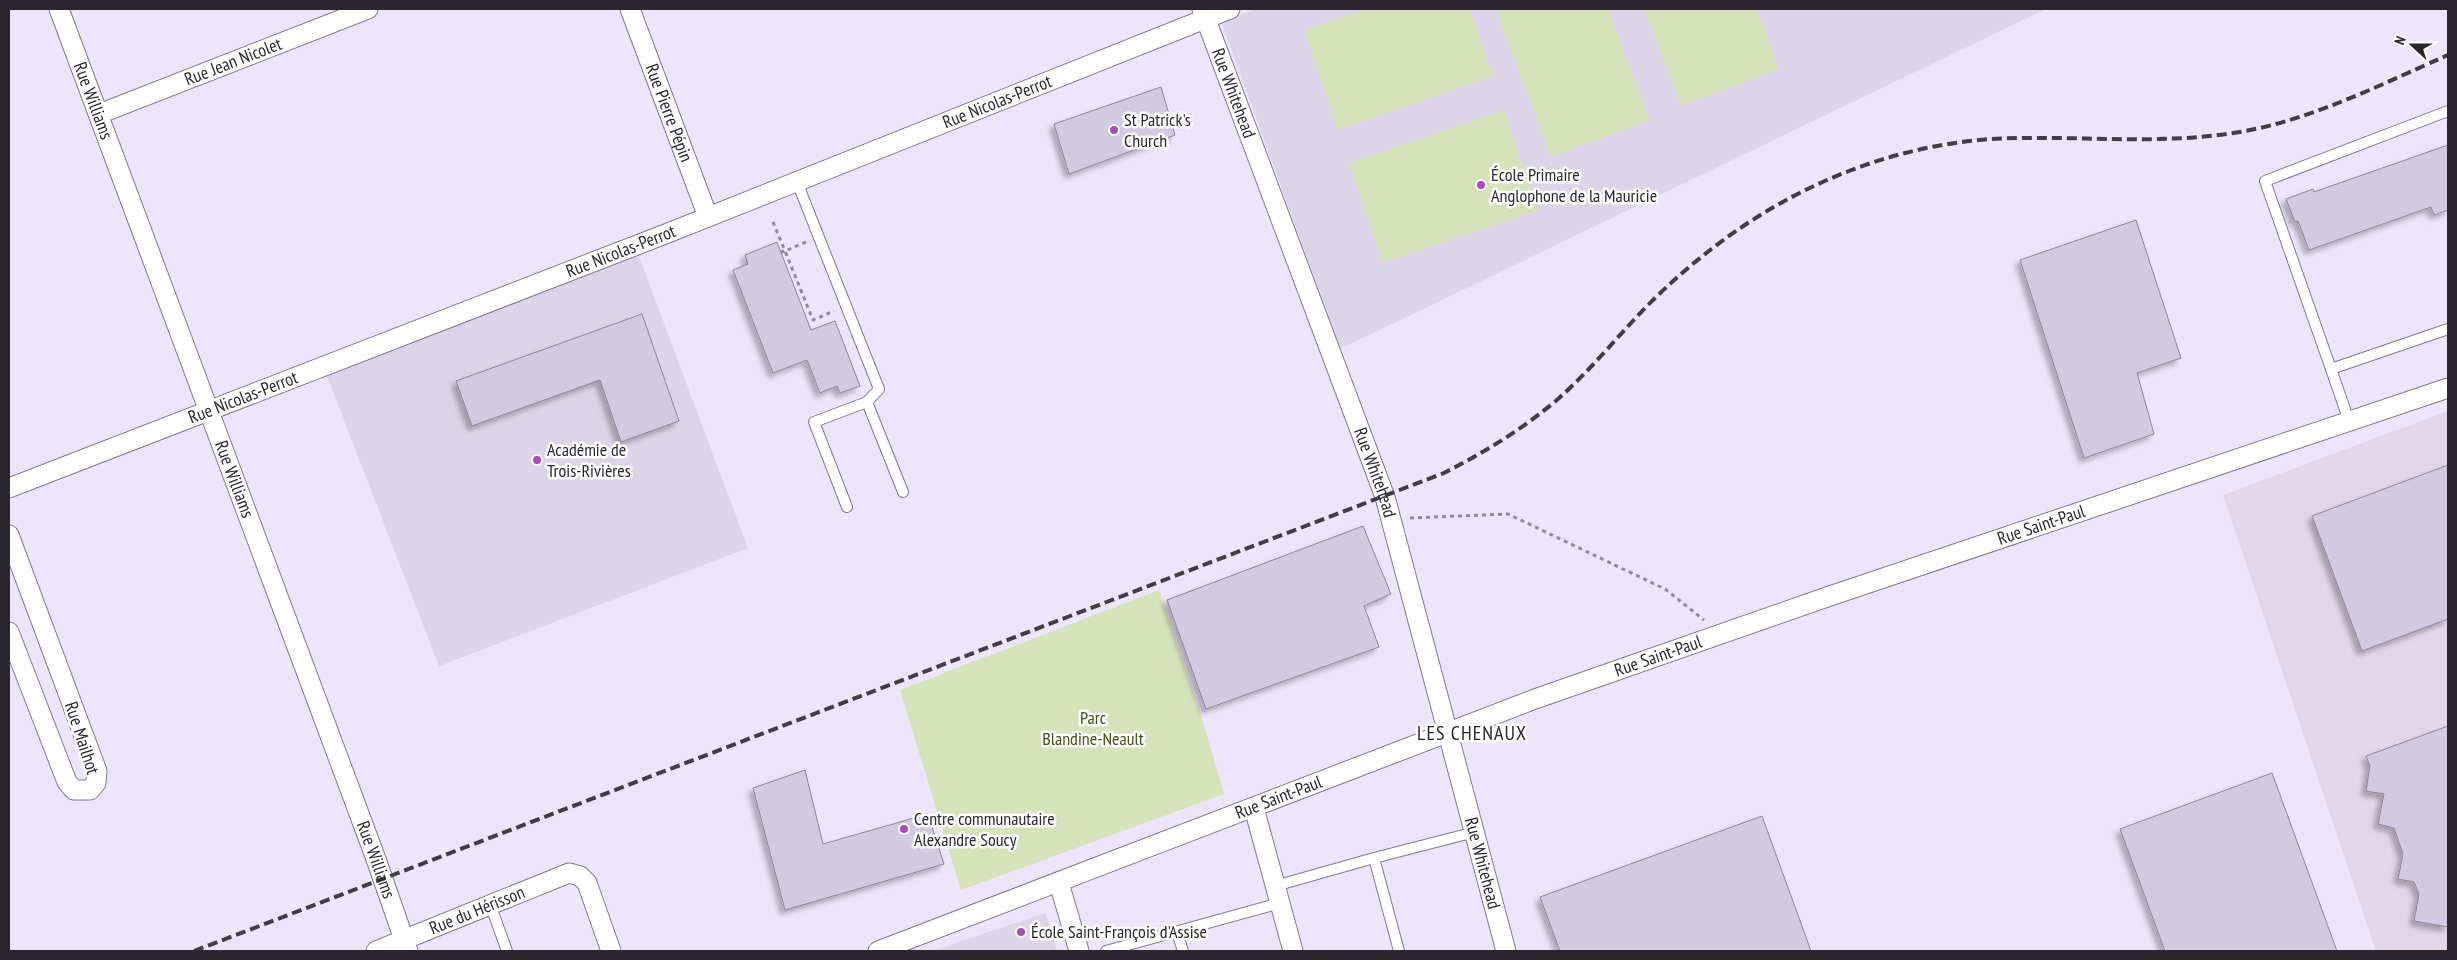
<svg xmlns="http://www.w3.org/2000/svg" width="2457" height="960" font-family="'PT Sans Narrow',sans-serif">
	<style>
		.commercial { fill: #e2d6ea }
		.education { fill: #dcd4e8 }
		.green { fill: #d6e2ba }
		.building { fill: #d1cae1; stroke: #8b8499; filter: url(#shadow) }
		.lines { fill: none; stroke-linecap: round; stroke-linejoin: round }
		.lane-casing { stroke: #80798e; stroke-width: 12 }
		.street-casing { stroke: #80798e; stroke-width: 21 }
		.path { stroke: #908b9a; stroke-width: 3; stroke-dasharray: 4 4; stroke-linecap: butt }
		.lane { stroke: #fff; stroke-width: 10 }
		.street { stroke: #fff; stroke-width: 19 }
		.rail { stroke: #403d46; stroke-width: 4; stroke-dasharray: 10 5; stroke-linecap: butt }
		.poi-dot { fill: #a64db8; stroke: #fff; stroke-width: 2 }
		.labels { text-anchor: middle; stroke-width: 5; stroke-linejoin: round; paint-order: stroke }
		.street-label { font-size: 18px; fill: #29262e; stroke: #fff }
		.poi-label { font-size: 18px; fill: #29262e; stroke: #fff; text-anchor: start }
		.park-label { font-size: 18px; fill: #425013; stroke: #fff }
		.quarter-label { font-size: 20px; letter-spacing: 1px; fill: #29262e; stroke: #fff }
	</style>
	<defs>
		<filter id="shadow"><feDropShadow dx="-4.5" dy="4.5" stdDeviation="2.5" flood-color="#0004"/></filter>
	</defs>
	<rect width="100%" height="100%" fill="#ece5fb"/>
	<path class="commercial" d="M2448 411V951H2376L2223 495Z"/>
	<path class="education" d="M1256 9H2046L1340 349 1221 21Z
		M637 251 748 548 439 666 325 371Z
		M1046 913 1057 951H932Z"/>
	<path class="green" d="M1365 9H1470L1493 76 1338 130 1304 30Z
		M1496 9H1608L1650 120 1551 157Z
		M1644 9H1757L1779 69 1681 106Z
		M1504 110 1538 210 1383 263 1349 163Z
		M1159 590 1200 712 1224 794 961 890 900 690Z"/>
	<path class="building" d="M1161 87 1175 135 1069 174 1054 124Z
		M2448 145V210L2434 215 2431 207 2309 250 2298 221 2295 222 2286 199 2313 189 2314 192Z
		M2136 220 2181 358 2137 373 2154 434 2084 458 2020 260Z
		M777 242 811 330 835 321 860 386 840 393 837 386 820 393 807 360 773 373 733 270 748 264 745 255Z
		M642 314 679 421 621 442 600 380 472 426 456 381Z
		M2448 465V619L2362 651 2312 516Z
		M1363 526 1391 594 1364 606 1379 647 1206 709 1167 600Z
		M2448 726V927L2414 921 2419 894 2414 882 2398 879 2403 854 2394 828 2378 824 2384 794 2366 791 2370 766 2366 756Z
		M805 770 823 844 928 814 944 864 785 910 753 788Z
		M2272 773 2337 951H2165L2120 829Z
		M1762 816 1811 951H1560L1540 897Z"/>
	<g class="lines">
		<defs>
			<path id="lane" d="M797 182 879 389 867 402 814 422 847 507
				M2331 369 2265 181 2448 111
				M867 402 903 492
				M2349 421 2331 369 2448 329
				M1374 858 1399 951
				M1275 886 1374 858 1475 832
				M490 904 507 951
				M1177 932 1183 951
				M1106 951 1280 903"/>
			<g id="street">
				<path id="s1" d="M59 9 376 859 408 951"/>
				<path id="s2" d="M630 9 708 217"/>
				<path id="s3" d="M1202 9 1385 497 1506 951"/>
				<path id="s4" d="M99 114 368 9"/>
				<path id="s5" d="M9 488 668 233 1230 9"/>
				<path d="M9 535 97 771 96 783 90 790H74L67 782 9 632"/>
				<path d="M1254 808 1293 951"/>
				<path d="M1059 883 1079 951"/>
				<path id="s6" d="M376 951 569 873 580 876 587 883 611 951"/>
				<path id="s7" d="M878 951 1535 699 1827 597 2448 388"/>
			</g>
		</defs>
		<use href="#lane" class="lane-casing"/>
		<use href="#street" class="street-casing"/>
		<path class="path" d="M773 222 785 251 781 252
			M806 242 785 251 813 320 834 311
			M1410 518 1508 514 1665 589 1704 620"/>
		<use href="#lane" class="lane"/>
		<use href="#street" class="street"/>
		<path class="rail" d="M194 951 1444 473C1485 452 1523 429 1558 399 1592 369 1620 333 1652 301 1710 244 1774 200 1849 171 1903 150 1963 138 2021 138 2087 137 2153 143 2219 135 2300 126 2375 87 2448 55"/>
	</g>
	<g class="poi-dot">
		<circle cx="1114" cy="130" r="5"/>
		<circle cx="1481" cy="185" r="5"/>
		<circle cx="537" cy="460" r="5"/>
		<circle cx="904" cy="829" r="5"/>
		<circle cx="1021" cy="932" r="5"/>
	</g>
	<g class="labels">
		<g class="street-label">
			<text dy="6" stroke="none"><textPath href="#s4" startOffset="144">Rue Jean Nicolet</textPath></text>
			<text dy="6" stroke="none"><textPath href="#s3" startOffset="90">Rue Whitehead</textPath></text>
			<text dy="6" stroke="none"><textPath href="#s1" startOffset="98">Rue Williams</textPath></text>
			<text dy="6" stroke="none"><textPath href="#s5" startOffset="1061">Rue Nicolas-Perrot</textPath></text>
			<text dy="6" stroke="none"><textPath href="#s2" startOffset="111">Rue Pierre Pépin</textPath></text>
			<text dy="6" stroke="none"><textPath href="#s5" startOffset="656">Rue Nicolas-Perrot</textPath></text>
			<text dy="6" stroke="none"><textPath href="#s5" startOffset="251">Rue Nicolas-Perrot</textPath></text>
			<text dy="6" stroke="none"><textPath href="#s3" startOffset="495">Rue Whitehead</textPath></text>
			<text dy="6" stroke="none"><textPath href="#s1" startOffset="502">Rue Williams</textPath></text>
			<text dy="6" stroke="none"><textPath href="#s7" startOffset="1239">Rue Saint-Paul</textPath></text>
			<text dy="6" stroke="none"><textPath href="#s7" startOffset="834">Rue Saint-Paul</textPath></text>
			<text transform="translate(82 738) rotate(72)" y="6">Rue Mailhot</text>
			<text dy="6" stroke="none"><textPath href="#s7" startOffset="429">Rue Saint-Paul</textPath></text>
			<text dy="6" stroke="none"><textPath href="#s1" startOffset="908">Rue Williams</textPath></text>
			<text dy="6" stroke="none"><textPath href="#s3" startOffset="900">Rue Whitehead</textPath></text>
			<text dy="6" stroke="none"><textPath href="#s6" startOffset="109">Rue du Hérisson</textPath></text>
		</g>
		<g class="poi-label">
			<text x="1124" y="126">St Patrick's<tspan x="1124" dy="21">Church</tspan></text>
			<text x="1491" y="181">École Primaire<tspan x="1491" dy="21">Anglophone de la Mauricie</tspan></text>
			<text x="547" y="456">Académie de<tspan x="547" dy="21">Trois-Rivières</tspan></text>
			<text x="914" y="825">Centre communautaire<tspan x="914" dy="21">Alexandre Soucy</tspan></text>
			<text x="1031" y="938">École Saint-François d'Assise</text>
		</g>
		<g class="park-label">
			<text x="1093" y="724">Parc<tspan x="1093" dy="21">Blandine-Neault</tspan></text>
		</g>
		<g class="quarter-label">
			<text x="1472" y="740">LES CHENAUX</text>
		</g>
	</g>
	<rect width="2457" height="960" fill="none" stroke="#29262e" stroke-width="20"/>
	<g transform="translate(2412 45) rotate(291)" stroke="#ffffff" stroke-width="4" paint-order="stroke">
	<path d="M0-4L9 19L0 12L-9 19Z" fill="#29262e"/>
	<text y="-8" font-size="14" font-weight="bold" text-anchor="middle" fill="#29262e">N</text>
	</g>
</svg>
